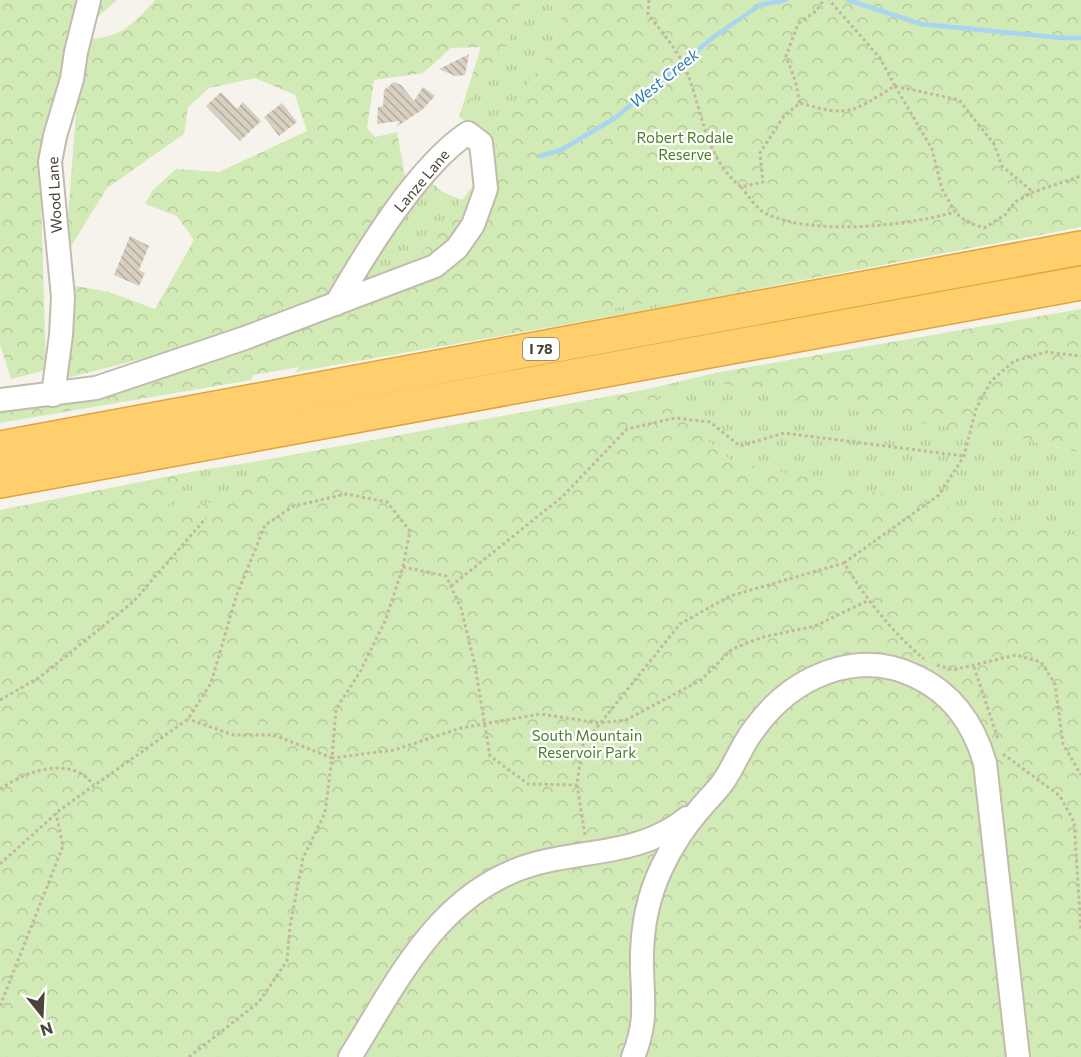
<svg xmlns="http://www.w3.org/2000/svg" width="1081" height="1057" font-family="Commissioner,sans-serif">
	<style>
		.grass { fill: url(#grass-tufts) }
		.forest { fill: url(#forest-crowns) }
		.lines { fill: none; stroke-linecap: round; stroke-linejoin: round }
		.stream { stroke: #a9d4f2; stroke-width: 4.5 }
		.building { fill: url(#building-back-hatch) }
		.minor-casing { stroke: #c2bbae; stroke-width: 26 }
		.highway-casing { stroke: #e0a43c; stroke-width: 36 }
		.path { stroke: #c4b79f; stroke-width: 3; stroke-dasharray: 3 3; stroke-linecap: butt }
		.minor { stroke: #fff; stroke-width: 22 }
		.highway { stroke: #ffcf6e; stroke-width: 33 }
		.labels { text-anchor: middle; stroke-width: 4.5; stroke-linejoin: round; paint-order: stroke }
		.shield { fill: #fff; stroke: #817c74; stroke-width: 1.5 }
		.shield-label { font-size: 14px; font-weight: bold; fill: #4b4439 }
		.park-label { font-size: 15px; fill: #4a7f2a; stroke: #fff }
		.street-label { font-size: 15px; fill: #4b4439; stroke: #fff }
		.water-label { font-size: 16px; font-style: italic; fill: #2e7ab2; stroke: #fff }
	</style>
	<defs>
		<pattern id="grass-tufts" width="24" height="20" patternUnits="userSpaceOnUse" patternTransform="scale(1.5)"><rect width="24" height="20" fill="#d2eab5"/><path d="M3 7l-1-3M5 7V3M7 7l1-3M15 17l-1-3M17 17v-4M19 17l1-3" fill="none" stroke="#b6ca9c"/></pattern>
		<pattern id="forest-crowns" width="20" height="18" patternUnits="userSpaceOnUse" patternTransform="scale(1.5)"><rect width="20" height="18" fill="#d2eab5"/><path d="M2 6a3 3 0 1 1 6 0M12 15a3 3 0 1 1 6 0" fill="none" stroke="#b6ca9c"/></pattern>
		<pattern id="building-back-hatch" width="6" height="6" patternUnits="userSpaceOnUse" patternTransform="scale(1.5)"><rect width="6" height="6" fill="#d8cfc1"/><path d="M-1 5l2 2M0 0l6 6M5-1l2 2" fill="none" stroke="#b1aa9e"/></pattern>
	</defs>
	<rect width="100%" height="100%" fill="#f6f3ec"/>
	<path class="grass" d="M522 0H568L547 57 489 137 679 304 579 322 484 215 489 137 459 117 506 47Z
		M429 180 441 191 462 200 410 269 361 286 358 272Z
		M715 373 723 384 1012 436 1081 453V540L731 461 648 389Z
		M259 461 202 549 103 608 190 472Z"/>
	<path class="forest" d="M0 0H77L40 160 46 370 11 379 0 344Z
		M94 0H117L88 25Z
		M155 0H522L506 47 459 117 481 47 451 48 423 73 374 80 367 128 375 137 397 132 406 181 350 254 366 300 394 289 502 148 489 136 547 57 568 0H1081V227L679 304 672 298 574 316 579 322 296 372 299 367 253 375 251 380 0 423V405L54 386 201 348 286 317 294 307 200 344 67 378 71 285 109 292 155 309 194 240 177 216 145 204 153 190 176 169 219 172 307 131 295 95 255 78 209 88 188 107 184 134 107 188 65 256 78 87 86 39C120 39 133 24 155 0Z
		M1081 309V453L1012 436 900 420 723 384 715 373Z
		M648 389 671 408 680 406 708 441 731 461 1081 536V1057H0V510L190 472 165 512 235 498 259 461Z"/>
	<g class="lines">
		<path class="stream" d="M848 0 921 24 1062 38H1081
			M540 156 561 150 615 118 715 36 760 5 786 0"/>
	</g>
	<path class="building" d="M469 54 465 75 455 76 439 69Z
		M394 82 401 85 414 101 423 87 435 96 422 110 396 127 400 121 377 124 378 107 383 106 384 90Z
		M221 92 237 109 243 102 261 121 240 141 206 106Z
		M282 103 297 122 279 136 264 117Z
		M130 236 149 246 139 270 145 273 139 286 114 275Z"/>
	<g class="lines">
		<defs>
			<path id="minor" d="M53 395 61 335 63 297 50 162 55 136 72 79 76 52 89 0
				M0 400 96 388 245 338 435 266 457 248 473 225 486 189 481 143 468 133C418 166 366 252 336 304
				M350 1057C400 977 443 883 546 861 595 850 645 852 687 818
				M633 1057C647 1023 643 1003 642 968 641 933 647 898 662 867 672 846 684 827 699 810 707 800 716 792 723 782 735 765 742 744 755 728 792 677 857 647 917 677 953 694 974 725 985 763L1018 1057"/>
			<path id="highway" d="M0 448 1081 248
				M0 481 1081 283"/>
		</defs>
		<use href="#minor" class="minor-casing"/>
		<use href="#highway" class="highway-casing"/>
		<path class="path" d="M649 0 648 14C660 30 674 46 683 63 703 106 702 155 741 187L763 182 760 153 784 116 800 103C851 118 851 112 895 86L880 58 829 0
			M895 86 932 149 942 189 955 212 967 222 984 228 1005 215 1015 202 1033 192 1081 176
			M895 86 959 100 994 144 1002 166 1033 192
			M800 103 795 80 786 56 798 24 816 11 824 0
			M741 187C748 195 757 210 767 214 814 236 906 226 955 212
			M844 563 939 495 964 456 976 409 991 381 1014 361 1047 352 1081 356
			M403 567 446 576 461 608 475 666 490 756 528 784 577 785
			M451 586 562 497 627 429 675 418 710 422 740 446 784 433 964 456
			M937 665 953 670 1016 655 1041 662 1055 684 1063 744 1081 775
			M974 667 998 739
			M0 700 40 677 133 602 206 518
			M1003 754 1060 796 1074 822 1081 931
			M0 789C21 775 54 760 80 773 85 775 90 781 94 785
			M585 835 577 785 582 746 680 624 730 596 844 563C866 599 892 632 924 659
			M0 864 61 809 188 719 211 683 236 597 265 525 294 506 346 494 387 502 410 531 403 567 385 621 360 672 336 709 332 758 274 735H234L188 719
			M0 1006 63 846 56 813
			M189 1057 259 1002 287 961 290 926 303 858 325 813 332 758 394 750 461 728 540 714 599 723 626 720 701 680 732 649 763 637 815 626 869 600"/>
		<use href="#minor" class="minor"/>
		<use href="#highway" class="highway"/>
	</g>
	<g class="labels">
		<rect class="shield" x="523" y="338" width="36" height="22" rx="4.5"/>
		<g class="shield-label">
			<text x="541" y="354">I 78</text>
		</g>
		<g class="park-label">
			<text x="685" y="143">Robert Rodale<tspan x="685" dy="17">Reserve</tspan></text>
			<text x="587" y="741">South Mountain<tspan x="587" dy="17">Reservoir Park</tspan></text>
		</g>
		<g class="street-label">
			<text transform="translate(422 181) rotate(-50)" y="5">Lanze Lane</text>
			<text transform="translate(55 195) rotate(-93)" y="5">Wood Lane</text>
		</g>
		<g class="water-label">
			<text transform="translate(664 78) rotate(-39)" y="6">West Creek</text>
		</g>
	</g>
	<g transform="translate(42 1015) rotate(162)" stroke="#ffffff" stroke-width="4.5" paint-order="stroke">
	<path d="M0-4.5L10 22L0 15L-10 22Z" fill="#4b4439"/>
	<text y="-9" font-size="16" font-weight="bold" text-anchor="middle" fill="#4b4439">N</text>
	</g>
</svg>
